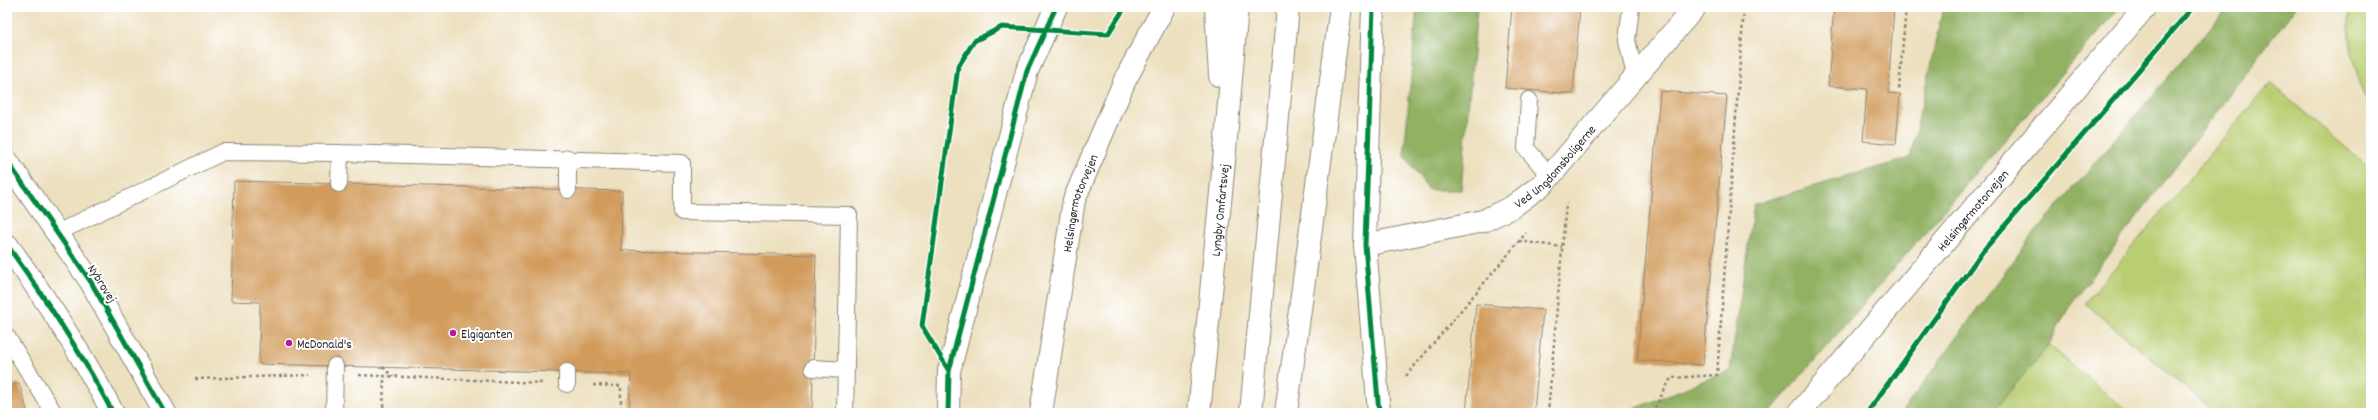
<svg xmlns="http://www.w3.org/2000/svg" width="2378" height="420" font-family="Dekko,sans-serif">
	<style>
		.green { fill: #b9ce72; stroke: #727c4e }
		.forest { fill: #92b164; stroke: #5e6e48 }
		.building { fill: #d19b5b }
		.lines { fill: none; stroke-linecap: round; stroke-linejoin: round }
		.lane-casing { stroke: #8c8675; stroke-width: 18 }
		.street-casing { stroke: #8c8675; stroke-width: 24 }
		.secondary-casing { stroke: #8c8675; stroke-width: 24 }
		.highway-casing { stroke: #8c8675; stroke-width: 24 }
		.path { stroke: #8c8675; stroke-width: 2.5; stroke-dasharray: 3 3; stroke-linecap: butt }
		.lane { stroke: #fff; stroke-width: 16 }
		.street { stroke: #fff; stroke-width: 22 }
		.secondary { stroke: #fff; stroke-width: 22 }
		.highway { stroke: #fff; stroke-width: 22 }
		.cycleway-casing { stroke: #fff; stroke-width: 8 }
		.cycleway { stroke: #00873e; stroke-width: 5 }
		.poi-dot { fill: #b5179e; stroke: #fff; stroke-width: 1.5 }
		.labels { text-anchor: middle; stroke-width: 4; stroke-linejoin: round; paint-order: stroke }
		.street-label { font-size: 13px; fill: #2b2b2b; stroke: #fff }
		.poi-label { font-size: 13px; fill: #2b2b2b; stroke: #fff; text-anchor: start }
	</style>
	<rect width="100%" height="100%" fill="#fff"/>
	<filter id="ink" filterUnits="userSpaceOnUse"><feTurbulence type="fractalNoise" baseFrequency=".025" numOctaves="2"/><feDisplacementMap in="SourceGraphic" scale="8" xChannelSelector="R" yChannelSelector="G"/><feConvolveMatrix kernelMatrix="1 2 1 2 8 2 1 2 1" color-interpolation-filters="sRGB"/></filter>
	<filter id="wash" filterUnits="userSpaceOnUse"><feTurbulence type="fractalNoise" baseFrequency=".012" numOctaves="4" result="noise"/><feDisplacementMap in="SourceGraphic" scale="16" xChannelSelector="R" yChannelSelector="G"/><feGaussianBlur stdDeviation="0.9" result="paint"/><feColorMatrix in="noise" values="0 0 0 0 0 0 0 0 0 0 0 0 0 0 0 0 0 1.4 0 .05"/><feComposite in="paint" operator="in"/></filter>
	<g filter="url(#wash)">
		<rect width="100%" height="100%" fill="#ede0bf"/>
		<path class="green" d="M2350 7H2371V109C2356 79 2346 41 2350 7Z
			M2270 83 2371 169V413H2215L2085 303Z
			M2049 345 2129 413H1991Z"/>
		<path class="forest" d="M1417 7H1477L1461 190H1429L1404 155Z
			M1943 7H2120L1769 413H1624L1730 370 1754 204 1910 158Z
			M2228 7H2296L2070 305 2049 345 1991 413H1901L2028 241Z"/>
		<g id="blocks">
			<path class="building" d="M1512 7H1580L1573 94 1505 88Z
				M1834 7H1894L1888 93 1900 94 1896 144 1863 141 1867 89 1828 86Z
				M1660 91 1727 96 1703 365 1637 360Z
				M234 181 622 191 621 250 816 255 812 413H629L631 374 259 364 260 302 231 301Z
				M1476 304 1543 310 1534 413H1466Z
				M19 383 28 413H7V387Z"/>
		</g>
	</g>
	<g filter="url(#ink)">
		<use href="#blocks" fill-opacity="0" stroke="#8c8675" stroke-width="1"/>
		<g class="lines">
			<defs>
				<path id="lane" d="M1631 7 1627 40 1635 76
					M1529 100 1526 148 1550 176
					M339 184 340 153
					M568 190V158
					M57 233 223 152 340 153 682 163V212L849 215 845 413
					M7 337 54 413
					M813 368 845 370
					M567 384V372
					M334 413 335 366"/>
				<g id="street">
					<path id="s1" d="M1365 245 1483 221 1512 207 1544 183 1695 7"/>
				</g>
				<path id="secondary" d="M1373 7 1365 245 1379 413
					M7 161 91 282 165 413
					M7 245C46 299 82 354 113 413
					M948 413 949 371 1027 71 1056 7"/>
				<g id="highway">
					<path d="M1216 7 1220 76"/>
					<path id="s2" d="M1041 413 1074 200 1125 80 1164 7"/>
					<path id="s3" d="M1199 413 1224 162 1237 7"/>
					<path d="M1251 413 1288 7"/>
					<path d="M1286 413 1341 7"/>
					<path id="s4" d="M1799 413 2145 7"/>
				</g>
			</defs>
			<use href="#lane" class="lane-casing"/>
			<use href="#street" class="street-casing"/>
			<use href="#secondary" class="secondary-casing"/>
			<use href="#highway" class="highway-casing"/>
			<path class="path" d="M1899 89 1906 7
				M1519 241 1562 247
				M383 367 393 377
				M359 375 542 383
				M1406 376 1526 233
				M195 379 310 375
				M593 385 621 386V413
				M383 413 384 377
				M1548 413 1566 203
				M1652 413 1671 378 1717 375 1744 7"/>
			<use href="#lane" class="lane"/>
			<use href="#street" class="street"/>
			<use href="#secondary" class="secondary"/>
			<use href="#highway" class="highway"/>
			<defs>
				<path id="cycleway" d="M1373 7 1365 245 1379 413
					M7 161 91 282 165 413
					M7 245C46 299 82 354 113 413
					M949 371 922 326 958 67 974 41 1002 27 1108 34 1125 7
					M948 413 949 371 1027 71 1056 7
					M1867 413 1983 251 2193 7"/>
			</defs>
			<use href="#cycleway" class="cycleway-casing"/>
			<use href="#cycleway" class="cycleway"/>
		</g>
	</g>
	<g class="poi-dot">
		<circle cx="453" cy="333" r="4"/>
		<circle cx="289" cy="343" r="4"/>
	</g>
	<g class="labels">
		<g class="street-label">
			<text dy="5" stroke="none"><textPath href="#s1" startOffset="212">Ved Ungdomsboligerne</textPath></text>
			<text dy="5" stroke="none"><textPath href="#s2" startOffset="214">Helsingørmotorvejen</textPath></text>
			<text dy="5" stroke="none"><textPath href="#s3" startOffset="204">Lyngby Omfartsvej</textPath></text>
			<text dy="5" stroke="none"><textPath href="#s4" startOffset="267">Helsingørmotorvejen</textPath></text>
			<text transform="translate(103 283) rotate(58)" y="5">Nybrovej</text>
		</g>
		<g class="poi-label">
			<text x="461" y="338">Elgiganten</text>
			<text x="297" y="348">McDonald's</text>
		</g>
	</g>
	<rect width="2378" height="420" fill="none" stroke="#fff" stroke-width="24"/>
</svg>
